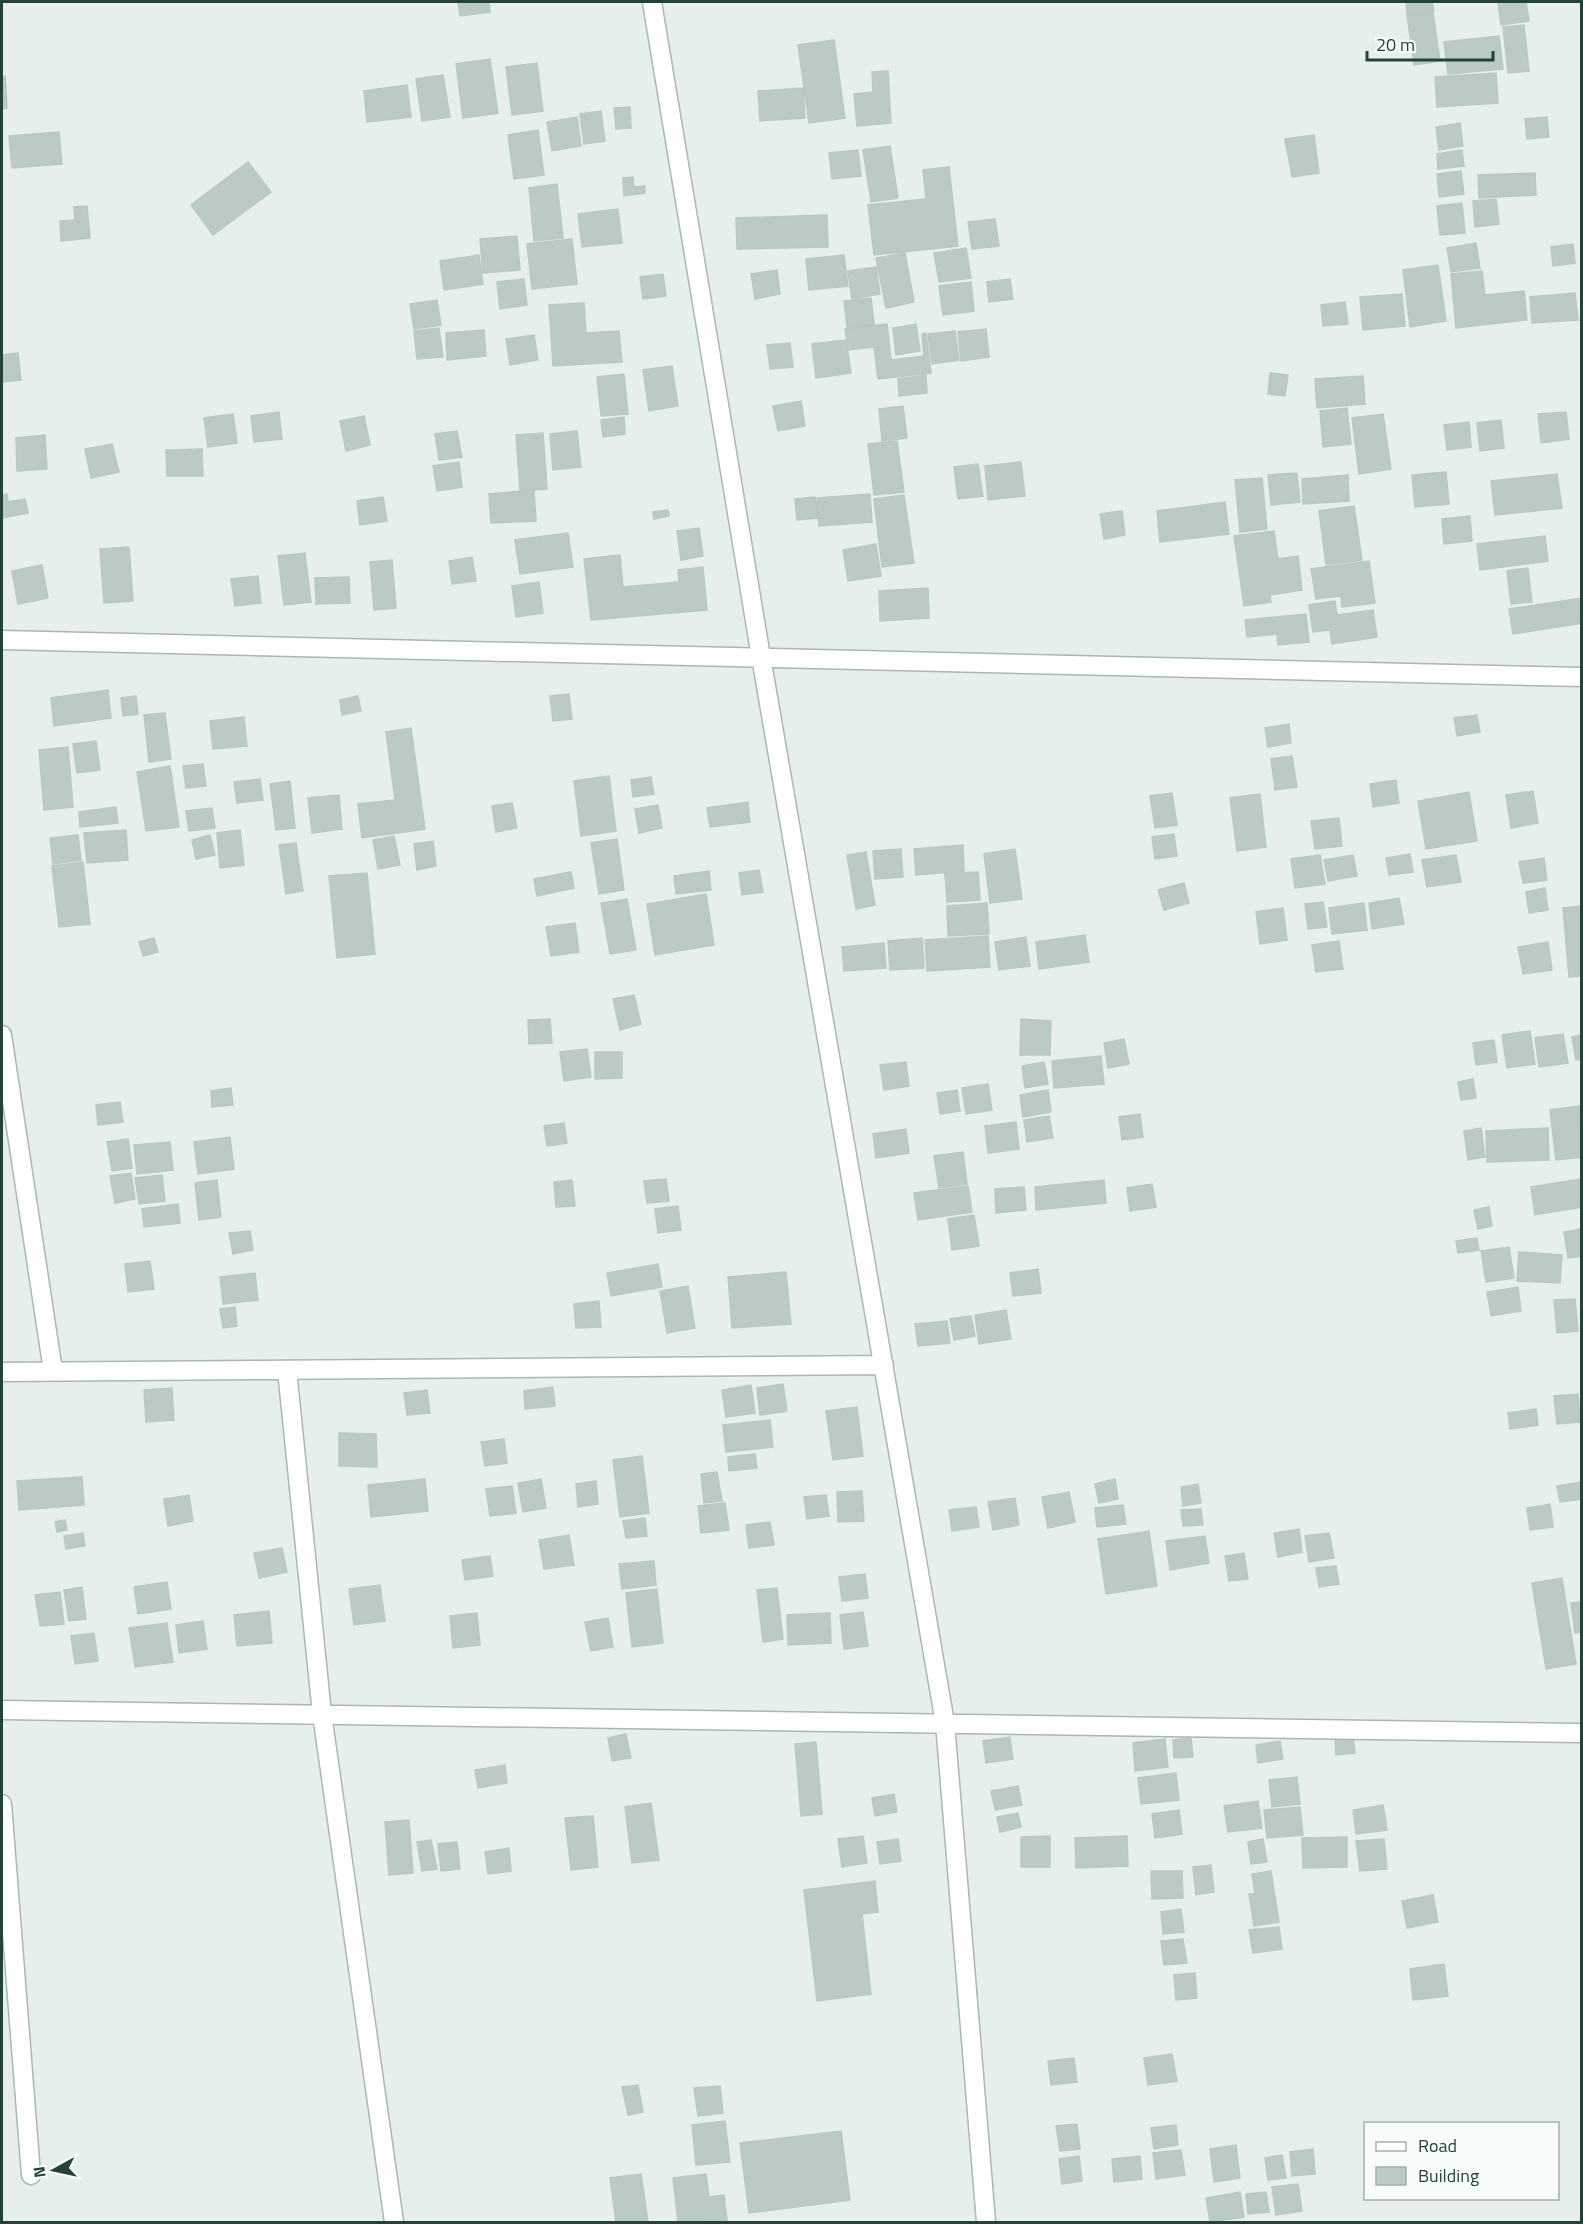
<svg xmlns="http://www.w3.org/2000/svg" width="1583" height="2224" font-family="'Titillium Web',sans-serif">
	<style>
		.building { fill: #bbcac4; stroke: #b8c9c2; stroke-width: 1.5 }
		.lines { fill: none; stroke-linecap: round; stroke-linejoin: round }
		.minor-casing { stroke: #a8b8b2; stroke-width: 21 }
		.minor { stroke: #fff; stroke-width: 18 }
	</style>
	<rect width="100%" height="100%" fill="#e6efeb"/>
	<path class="building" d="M458 2H489L490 12 460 16Z
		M1406 2H1432L1434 11 1407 14Z
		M1498 2H1526L1529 21 1501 25Z
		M1433 12 1440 61 1414 65 1407 15Z
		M1524 25 1529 71 1508 73 1503 27Z
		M1499 36 1503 69 1448 74 1444 42Z
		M834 40 845 118 809 123 798 45Z
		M490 59 498 113 463 118 456 64Z
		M537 63 543 111 512 115 506 67Z
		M888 71 891 123 857 126 854 94 873 92 872 72Z
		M1496 73 1498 103 1437 107 1435 77Z
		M443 75 450 117 422 121 416 79Z
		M5 76 7 108 2 109V77Z
		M407 85 411 117 367 122 364 91Z
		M803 88 805 118 760 121 758 91Z
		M630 107 631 128 616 129 614 108Z
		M601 111 605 141 584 144 580 114Z
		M577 117 581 146 552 151 547 122Z
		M1547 117 1549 137 1527 139 1525 119Z
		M1460 123 1463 146 1439 150 1436 127Z
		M538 130 544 175 514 179 508 135Z
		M59 132 62 164 12 168 9 136Z
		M1314 135 1319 173 1292 177 1285 139Z
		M890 146 898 198 871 202 863 150Z
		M858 150 861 176 832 179 829 153Z
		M1462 150 1464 166 1438 169 1437 154Z
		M248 162 271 192 213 235 191 205Z
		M949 167 958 246 874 255 868 205 926 199 923 170Z
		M1461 171 1464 194 1439 197 1437 174Z
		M1535 173 1536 195 1479 198 1478 175Z
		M633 177 634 187 645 186V193L624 196 623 178Z
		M557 184 563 238 534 241 529 188Z
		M1496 199 1499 224 1475 227 1473 201Z
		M1462 203 1465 233 1440 235 1437 206Z
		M87 206 90 238 61 241 60 221 75 220 74 207Z
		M618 209 622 243 582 247 578 214Z
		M827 215 828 247 737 249 736 218Z
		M995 219 999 246 972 249 968 222Z
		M517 236 520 270 483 273 480 239Z
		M572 239 577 284 532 289 527 244Z
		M1476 243 1480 268 1451 272 1447 248Z
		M1573 244 1575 263 1553 266 1551 247Z
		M966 248 971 278 939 282 934 253Z
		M905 253 914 302 886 308 876 258Z
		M479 255 483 284 444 290 440 261Z
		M844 255 848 286 809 290 806 259Z
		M1438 265 1446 321 1410 327 1403 270Z
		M876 267 880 294 852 299 848 271Z
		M777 270 780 294 755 299 751 274Z
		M1482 271 1485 295 1524 291 1527 320 1456 328 1451 274Z
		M663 274 666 296 643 299 640 277Z
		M524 279 527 305 500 309 497 282Z
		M1010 279 1013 299 989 302 987 282Z
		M971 282 974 311 943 315 939 286Z
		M1575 293 1578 320 1532 323 1530 297Z
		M1402 294 1405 326 1363 330 1360 297Z
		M871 298 874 324 847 328 844 301Z
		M437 300 441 325 414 329 410 304Z
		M1345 302 1348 324 1323 326 1321 305Z
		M584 303 586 333 619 331 622 362 553 366 549 305Z
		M887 324 891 360 924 356 922 334 926 333 931 373 878 379 874 347 848 350 845 329Z
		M916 324 920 351 896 355 893 328Z
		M439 328 443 357 417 359 414 331Z
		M986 329 989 357 961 361 958 332Z
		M484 330 486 356 447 360 446 333Z
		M955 331 959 360 932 364 928 334Z
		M534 335 538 360 510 365 506 339Z
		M846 340 851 373 816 378 812 344Z
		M790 343 793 367 770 369 767 345Z
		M18 353 21 380 2 382V355Z
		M672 366 678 406 649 411 643 370Z
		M1270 373 1288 375 1285 396 1268 394Z
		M624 374 628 414 601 416 597 377Z
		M926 375 927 393 899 396 898 379Z
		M1363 376 1365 404 1317 408 1315 379Z
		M801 401 805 426 778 431 773 406Z
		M903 406 907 438 882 441 879 409Z
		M1347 408 1351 444 1323 447 1320 411Z
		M279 412 282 439 254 442 251 416Z
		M1566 412 1569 439 1541 443 1538 414Z
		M233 414 237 443 208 447 204 418Z
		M1383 414 1391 469 1359 474 1352 418Z
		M364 416 370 445 346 451 340 421Z
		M624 417 625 434 603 437 601 420Z
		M1501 420 1504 448 1480 451 1477 423Z
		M1469 422 1471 447 1447 450 1444 425Z
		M457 431 462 457 439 460 435 434Z
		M577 431 581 467 553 470 550 434Z
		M543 433 547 489 520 491 516 435Z
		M45 435 47 469 17 471 16 438Z
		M897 441 904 492 874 495 868 444Z
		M112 444 119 472 91 478 85 449Z
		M202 449 203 476H167L166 450Z
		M459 462 462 487 437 491 433 466Z
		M1021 462 1025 496 988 500 985 466Z
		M978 464 983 496 958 499 954 467Z
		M1446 472 1449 504 1415 507 1412 475Z
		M1297 473 1300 502 1271 505 1268 475Z
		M1557 474 1562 508 1495 515 1491 481Z
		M1348 475 1349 501 1303 504 1302 479Z
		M1262 478 1267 529 1240 532 1235 480Z
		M534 490 536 521 491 523 489 494Z
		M7 494 8 502 25 499 28 513 2 518V495Z
		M870 494 872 522 819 526 817 498Z
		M904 495 914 563 882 567 874 499Z
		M383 497 387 521 360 525 357 501Z
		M815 497 818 518 797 520 795 499Z
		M1225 502 1229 534 1160 542 1157 511Z
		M1354 506 1362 560 1326 565 1319 511Z
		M668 510 669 516 654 519 653 512Z
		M1122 511 1125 535 1104 539 1100 514Z
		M1470 516 1472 541 1444 544 1442 519Z
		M699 528 703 556 681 560 677 531Z
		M1274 531 1278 559 1298 556 1302 590 1270 595 1271 602 1244 606 1234 536Z
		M568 533 573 567 520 574 515 540Z
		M1545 536 1548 561 1480 570 1477 544Z
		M876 544 881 576 848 581 843 550Z
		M129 547 133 601 104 603 100 549Z
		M305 553 311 602 284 605 278 556Z
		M620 555 623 587 679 582 678 570 703 567 707 610 591 620 584 559Z
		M472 557 476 581 452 584 449 561Z
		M392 560 396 608 374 610 370 562Z
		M1369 561 1375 603 1342 607 1341 596 1316 599 1311 569Z
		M42 565 48 598 18 604 12 571Z
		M1528 568 1532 602 1511 604 1507 571Z
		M258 576 261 603 235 606 231 579Z
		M349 577 350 603 316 604 315 578Z
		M539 582 543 613 516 617 512 586Z
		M928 588 929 618 880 621 879 591Z
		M1582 598V623L1513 634 1509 609Z
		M1335 601 1337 615 1373 610 1377 637 1332 644 1330 630 1313 632 1309 605Z
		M1306 614 1309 642 1278 645 1277 634 1247 637 1245 620Z
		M108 690 111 718 54 726 51 698Z
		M569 694 572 719 553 721 550 696Z
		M136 696 138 714 123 716 121 698Z
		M358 696 361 711 342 715 340 700Z
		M165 713 171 759 149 762 144 715Z
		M1477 715 1480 732 1457 736 1454 718Z
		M244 717 247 746 213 749 210 721Z
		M1289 724 1291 743 1268 747 1265 728Z
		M411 728 425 829 362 838 358 804 395 800 386 732Z
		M96 741 100 770 77 773 73 744Z
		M68 747 73 807 44 810 39 750Z
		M1292 756 1297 787 1275 790 1271 759Z
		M203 764 206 786 186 788 183 766Z
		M170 766 179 827 146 831 137 772Z
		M609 776 616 831 581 836 574 781Z
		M651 777 654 794 633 797 631 780Z
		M260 779 263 800 237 803 234 782Z
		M1396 780 1399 803 1373 807 1370 784Z
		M290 781 295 828 276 830 270 784Z
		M1533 791 1538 823 1511 828 1506 795Z
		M1469 792 1477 841 1426 849 1418 801Z
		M1172 793 1177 825 1155 828 1150 796Z
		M1260 794 1266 847 1237 851 1230 798Z
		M339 795 342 829 312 833 308 798Z
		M748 802 750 822 710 827 707 808Z
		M512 803 517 828 496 832 492 806Z
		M658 805 662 828 639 833 635 809Z
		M116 807 118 823 80 827 79 812Z
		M212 808 215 828 189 831 186 811Z
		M1339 818 1342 846 1315 849 1311 821Z
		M126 830 128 860 87 863 84 833Z
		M240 830 244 865 220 868 217 833Z
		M1174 834 1177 856 1155 859 1152 837Z
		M78 835 81 860 53 864 50 838Z
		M210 835 215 855 196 859 192 840Z
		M394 836 400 865 378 869 373 840Z
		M617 839 624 890 599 894 591 843Z
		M433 841 436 866 417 870 414 844Z
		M296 843 303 891 286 894 279 845Z
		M963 845 964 871 916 875 914 849Z
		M901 849 903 877 875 879 873 851Z
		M1015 849 1022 899 990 903 984 854Z
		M866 852 875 905 856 909 847 855Z
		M1410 854 1413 872 1389 875 1386 858Z
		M1320 855 1325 884 1295 888 1291 859Z
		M1353 855 1357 876 1328 881 1324 860Z
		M1456 855 1461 882 1427 887 1422 860Z
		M1544 858 1547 880 1523 883 1519 862Z
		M83 862 90 924 59 927 52 866Z
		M759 870 763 892 742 895 739 873Z
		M709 871 711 890 676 894 674 876Z
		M571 872 574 888 537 896 534 879Z
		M978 872 980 900 947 902 945 874Z
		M367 873 375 954 337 958 329 876Z
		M1184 883 1189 903 1164 910 1158 890Z
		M1545 888 1548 910 1529 913 1526 892Z
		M706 894 714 945 655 955 647 904Z
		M1399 898 1404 924 1372 929 1369 903Z
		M627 899 636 950 610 954 601 903Z
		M1323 902 1327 927 1308 929 1305 904Z
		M987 903 989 934 948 936 947 906Z
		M1364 903 1367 930 1332 934 1329 908Z
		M1582 906V976L1569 977 1563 908Z
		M1283 908 1287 940 1260 944 1256 912Z
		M575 923 579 952 551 956 546 927Z
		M1085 935 1089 962 1039 969 1036 942Z
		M988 936 990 967 927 971 925 940Z
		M1026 937 1030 966 999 970 995 942Z
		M154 938 158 952 143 956 139 942Z
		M922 938 924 968 890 970 888 941Z
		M1339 941 1343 969 1316 972 1312 945Z
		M1548 942 1552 970 1523 974 1518 947Z
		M884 943 886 968 844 971 842 947Z
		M634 995 641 1024 620 1030 613 999Z
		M550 1019 552 1043 529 1044 528 1020Z
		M1021 1019 1051 1021 1050 1055H1020Z
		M1530 1031 1535 1064 1507 1068 1502 1035Z
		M1563 1034 1568 1063 1539 1067 1535 1038Z
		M1582 1035V1059L1576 1060 1572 1037Z
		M1124 1039 1129 1064 1108 1068 1104 1043Z
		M1494 1040 1497 1062 1476 1065 1473 1043Z
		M587 1049 591 1077 564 1081 560 1052Z
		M595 1052H622V1078L595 1079Z
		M1101 1056 1104 1084 1054 1088 1052 1061Z
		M906 1062 909 1086 884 1090 880 1065Z
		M1044 1062 1048 1084 1025 1088 1022 1066Z
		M1473 1079 1476 1098 1461 1100 1458 1082Z
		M988 1084 992 1110 966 1114 962 1088Z
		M231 1088 233 1105 212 1107 211 1091Z
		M957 1090 960 1111 940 1114 937 1093Z
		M1048 1090 1051 1112 1023 1117 1020 1095Z
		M120 1102 123 1122 98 1125 96 1105Z
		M1580 1106 1582 1157 1556 1160 1550 1110Z
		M1140 1114 1143 1137 1122 1140 1119 1117Z
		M1049 1116 1053 1138 1027 1142 1024 1120Z
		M1016 1122 1019 1149 988 1153 985 1126Z
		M564 1123 567 1143 547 1146 544 1126Z
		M1481 1128 1485 1157 1468 1160 1464 1131Z
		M1548 1128 1549 1160 1487 1162 1486 1131Z
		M906 1129 909 1153 876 1158 873 1134Z
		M230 1137 234 1169 198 1174 194 1142Z
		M128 1139 132 1168 112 1171 107 1142Z
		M170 1142 173 1170 137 1174 134 1145Z
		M963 1152 967 1184 939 1188 934 1156Z
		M131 1173 135 1199 115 1203 110 1176Z
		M162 1175 165 1201 139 1204 135 1178Z
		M666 1179 669 1201 647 1203 644 1181Z
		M1582 1179V1207L1535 1215 1531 1187Z
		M217 1180 221 1217 199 1220 195 1183Z
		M572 1180 575 1206 556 1207 554 1182Z
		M1104 1180 1106 1203 1036 1210 1035 1187Z
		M1152 1184 1156 1207 1130 1211 1127 1188Z
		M968 1186 972 1212 918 1220 914 1193Z
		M1024 1187 1026 1210 996 1213 995 1189Z
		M178 1204 180 1223 144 1227 142 1209Z
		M678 1206 681 1230 658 1233 655 1209Z
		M1489 1207 1492 1226 1478 1229 1474 1210Z
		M974 1215 979 1246 952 1250 948 1219Z
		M1582 1229V1256L1568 1258 1564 1232Z
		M250 1231 253 1250 233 1254 229 1233Z
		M1477 1238 1479 1250 1458 1253 1456 1241Z
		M1509 1247 1514 1278 1486 1282 1481 1251Z
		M1519 1252 1562 1255 1560 1283 1517 1281Z
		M150 1261 154 1289 128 1292 125 1264Z
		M658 1264 662 1287 611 1296 607 1273Z
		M1038 1269 1041 1293 1013 1296 1010 1273Z
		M786 1272 791 1324 732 1328 728 1277Z
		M255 1273 258 1300 223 1304 220 1277Z
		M688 1286 695 1328 667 1333 660 1291Z
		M1518 1287 1521 1311 1491 1316 1487 1292Z
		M1575 1299 1578 1331 1557 1333 1554 1300Z
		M599 1301 601 1327 576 1328 574 1304Z
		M235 1307 237 1326 223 1328 220 1309Z
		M1006 1310 1011 1339 979 1344 975 1315Z
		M971 1316 975 1336 954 1340 950 1319Z
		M947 1321 950 1343 918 1346 915 1324Z
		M783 1384 787 1411 760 1415 757 1388Z
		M751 1385 755 1413 726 1417 722 1390Z
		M553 1387 555 1406 525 1409 524 1391Z
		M172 1388 174 1420 146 1422 144 1390Z
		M427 1390 430 1413 407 1415 404 1393Z
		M1578 1394 1580 1422 1557 1424 1554 1396Z
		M857 1407 863 1456 833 1460 826 1411Z
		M1536 1409 1538 1425 1510 1429 1508 1413Z
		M770 1420 773 1447 726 1452 723 1425Z
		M339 1433 376 1434 377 1467 339 1466Z
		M504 1439 507 1463 485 1466 481 1442Z
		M755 1454 757 1468 729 1471 728 1457Z
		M642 1456 649 1513 620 1517 613 1460Z
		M717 1472 722 1501 704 1503 701 1474Z
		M82 1477 84 1505 19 1510 17 1481Z
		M425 1479 428 1511 371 1517 368 1485Z
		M541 1479 546 1508 523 1512 518 1483Z
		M1115 1479 1118 1499 1099 1503 1095 1484Z
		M596 1481 598 1504 578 1507 576 1484Z
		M1582 1482V1499L1560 1502 1557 1486Z
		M1198 1484 1201 1503 1183 1506 1181 1487Z
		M512 1486 516 1513 490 1516 486 1489Z
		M862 1491 864 1521 838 1522 837 1492Z
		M1069 1492 1075 1522 1048 1528 1042 1497Z
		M189 1495 193 1521 168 1526 164 1499Z
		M826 1495 829 1516 807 1519 804 1497Z
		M1015 1498 1019 1525 993 1530 988 1502Z
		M725 1503 729 1530 701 1533 698 1506Z
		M1550 1504 1553 1527 1530 1530 1527 1508Z
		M1123 1505 1126 1524 1097 1527 1095 1508Z
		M976 1507 979 1527 952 1531 949 1510Z
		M1201 1509 1203 1525 1183 1526 1181 1510Z
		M645 1518 647 1536 626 1538 623 1521Z
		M65 1520 67 1530 57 1532 55 1522Z
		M770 1522 774 1545 749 1548 746 1525Z
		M1299 1529 1302 1552 1278 1557 1274 1533Z
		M1149 1531 1157 1586 1106 1594 1098 1539Z
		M83 1533 85 1546 66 1549 64 1536Z
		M1329 1533 1334 1558 1309 1562 1305 1536Z
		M569 1535 574 1565 544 1569 539 1540Z
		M1205 1536 1209 1563 1170 1570 1166 1541Z
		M282 1548 287 1572 259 1578 254 1553Z
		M1244 1553 1248 1579 1229 1581 1225 1556Z
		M490 1556 493 1576 465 1580 462 1560Z
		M654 1561 656 1585 622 1589 619 1564Z
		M1336 1566 1339 1584 1319 1587 1316 1568Z
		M865 1574 868 1598 842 1601 839 1577Z
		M1562 1578 1576 1664 1546 1669 1532 1583Z
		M167 1582 171 1609 138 1614 134 1587Z
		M380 1585 385 1621 354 1625 349 1589Z
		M82 1587 86 1619 69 1621 64 1590Z
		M777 1588 783 1639 763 1642 757 1590Z
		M657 1589 663 1643 632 1647 626 1593Z
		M60 1592 64 1624 40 1626 35 1595Z
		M1582 1602V1632L1575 1633 1571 1603Z
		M269 1611 272 1643 237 1646 234 1615Z
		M863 1612 868 1646 844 1649 840 1615Z
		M477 1613 480 1645 453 1648 450 1616Z
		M830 1613 831 1643 788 1645 787 1615Z
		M608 1618 613 1647 591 1651 585 1622Z
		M203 1621 207 1649 179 1653 176 1625Z
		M167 1623 173 1662 135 1667 129 1628Z
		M94 1633 98 1661 75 1664 71 1636Z
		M626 1734 631 1758 612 1761 608 1738Z
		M1010 1737 1013 1759 986 1763 983 1741Z
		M1191 1738 1193 1757 1174 1758 1173 1740Z
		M1353 1738 1355 1753 1336 1755 1335 1740Z
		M1165 1739 1168 1767 1135 1771 1133 1743Z
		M1280 1741 1283 1759 1258 1763 1256 1745Z
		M816 1742 822 1814 801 1816 795 1744Z
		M505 1765 507 1783 478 1788 475 1770Z
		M1176 1773 1179 1800 1141 1804 1138 1778Z
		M1297 1777 1300 1804 1272 1807 1269 1780Z
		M1018 1786 1022 1805 995 1810 991 1791Z
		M894 1794 897 1812 875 1816 872 1798Z
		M1258 1801 1262 1828 1228 1832 1224 1806Z
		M651 1803 659 1860 632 1863 625 1807Z
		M1383 1805 1387 1830 1356 1834 1353 1810Z
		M1300 1807 1303 1835 1267 1838 1264 1810Z
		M1179 1810 1182 1834 1155 1838 1152 1814Z
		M1018 1813 1021 1827 1000 1832 997 1817Z
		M593 1816 598 1867 571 1870 565 1818Z
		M409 1820 413 1873 389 1875 385 1822Z
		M863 1836 867 1863 842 1867 838 1839Z
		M1050 1836V1867H1021V1837Z
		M1127 1836 1128 1866 1076 1868 1075 1838Z
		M1347 1837V1867L1303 1868 1302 1838Z
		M898 1839 901 1861 880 1864 877 1842Z
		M1263 1839 1267 1862 1251 1864 1248 1842Z
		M1384 1839 1387 1869 1360 1871 1356 1841Z
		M431 1840 437 1869 422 1871 417 1842Z
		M457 1842 460 1869 441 1871 438 1844Z
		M509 1848 511 1871 488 1874 485 1852Z
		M1211 1865 1214 1892 1196 1895 1193 1867Z
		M1151 1871H1182L1183 1898 1152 1899Z
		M1271 1871 1279 1922 1254 1926 1249 1894H1255L1252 1874Z
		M875 1881 878 1912 862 1914 871 1994 817 2001 804 1890Z
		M1433 1895 1438 1922 1407 1928 1402 1901Z
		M1181 1909 1184 1932 1163 1934 1161 1912Z
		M1279 1927 1282 1949 1253 1953 1249 1930Z
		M1183 1939 1187 1963 1164 1965 1161 1941Z
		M1444 1964 1448 1996 1413 2000 1410 1969Z
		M1195 1973 1197 1998 1176 2000 1174 1975Z
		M1172 2054 1177 2081 1148 2085 1144 2058Z
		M1074 2058 1077 2082 1051 2085 1048 2061Z
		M638 2085 643 2112 628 2115 622 2087Z
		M720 2086 723 2113 698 2116 694 2088Z
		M725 2121 730 2162 696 2165 692 2125Z
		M1077 2124 1080 2149 1060 2151 1056 2126Z
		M1176 2125 1178 2145 1154 2149 1151 2128Z
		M841 2131 850 2200 749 2213 740 2143Z
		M1236 2145 1240 2178 1214 2182 1210 2149Z
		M1313 2149 1315 2174 1292 2176 1290 2152Z
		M1181 2150 1185 2175 1156 2179 1153 2153Z
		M1282 2155 1286 2178 1268 2180 1265 2158Z
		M1079 2156 1082 2181 1062 2184 1059 2159Z
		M1140 2156 1142 2179 1114 2182 1112 2159Z
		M641 2174 648 2222H616L610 2178Z
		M706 2174 709 2197 724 2195 727 2220 678 2222 673 2178Z
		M1298 2184 1302 2211 1276 2215 1272 2187Z
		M1240 2192 1244 2217 1210 2222 1206 2198Z
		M1266 2192 1269 2212 1248 2214 1246 2194Z"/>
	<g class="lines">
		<defs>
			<path id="minor" d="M652 2 761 657 945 1723 986 2222
				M2 640 1582 677
				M2 1035 53 1371
				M287 1370 322 1714 394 2222
				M2 1372 884 1365
				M2 1710 1582 1733
				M2 1804 31 2175"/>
		</defs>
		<use href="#minor" class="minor-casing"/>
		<use href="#minor" class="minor"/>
	</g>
	<rect width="1583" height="2224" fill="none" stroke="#24423a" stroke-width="6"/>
	<rect x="1364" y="2122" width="195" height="78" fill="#f7fbf9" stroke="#a3b1ad" stroke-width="1.5"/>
	<rect x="1376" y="2142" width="30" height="9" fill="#ffffff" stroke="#a3b1ad" stroke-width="1.5"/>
	<text x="1418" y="2152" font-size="18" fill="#24423a">Road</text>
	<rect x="1376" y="2167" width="30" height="18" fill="#bbcac4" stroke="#a3b1ad" stroke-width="1.5"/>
	<text x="1418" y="2182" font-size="18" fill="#24423a">Building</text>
	<g transform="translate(54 2170) rotate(262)" stroke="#f7fbf9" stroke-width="4.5" paint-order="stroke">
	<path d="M0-4.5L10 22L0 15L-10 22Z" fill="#24423a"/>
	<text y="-9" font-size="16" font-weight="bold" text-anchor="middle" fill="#24423a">N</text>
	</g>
	<path d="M1367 51v9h126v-9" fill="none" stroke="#24423a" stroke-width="3"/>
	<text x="1376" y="51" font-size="18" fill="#24423a" stroke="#f7fbf9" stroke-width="4.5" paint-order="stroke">20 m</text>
</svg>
